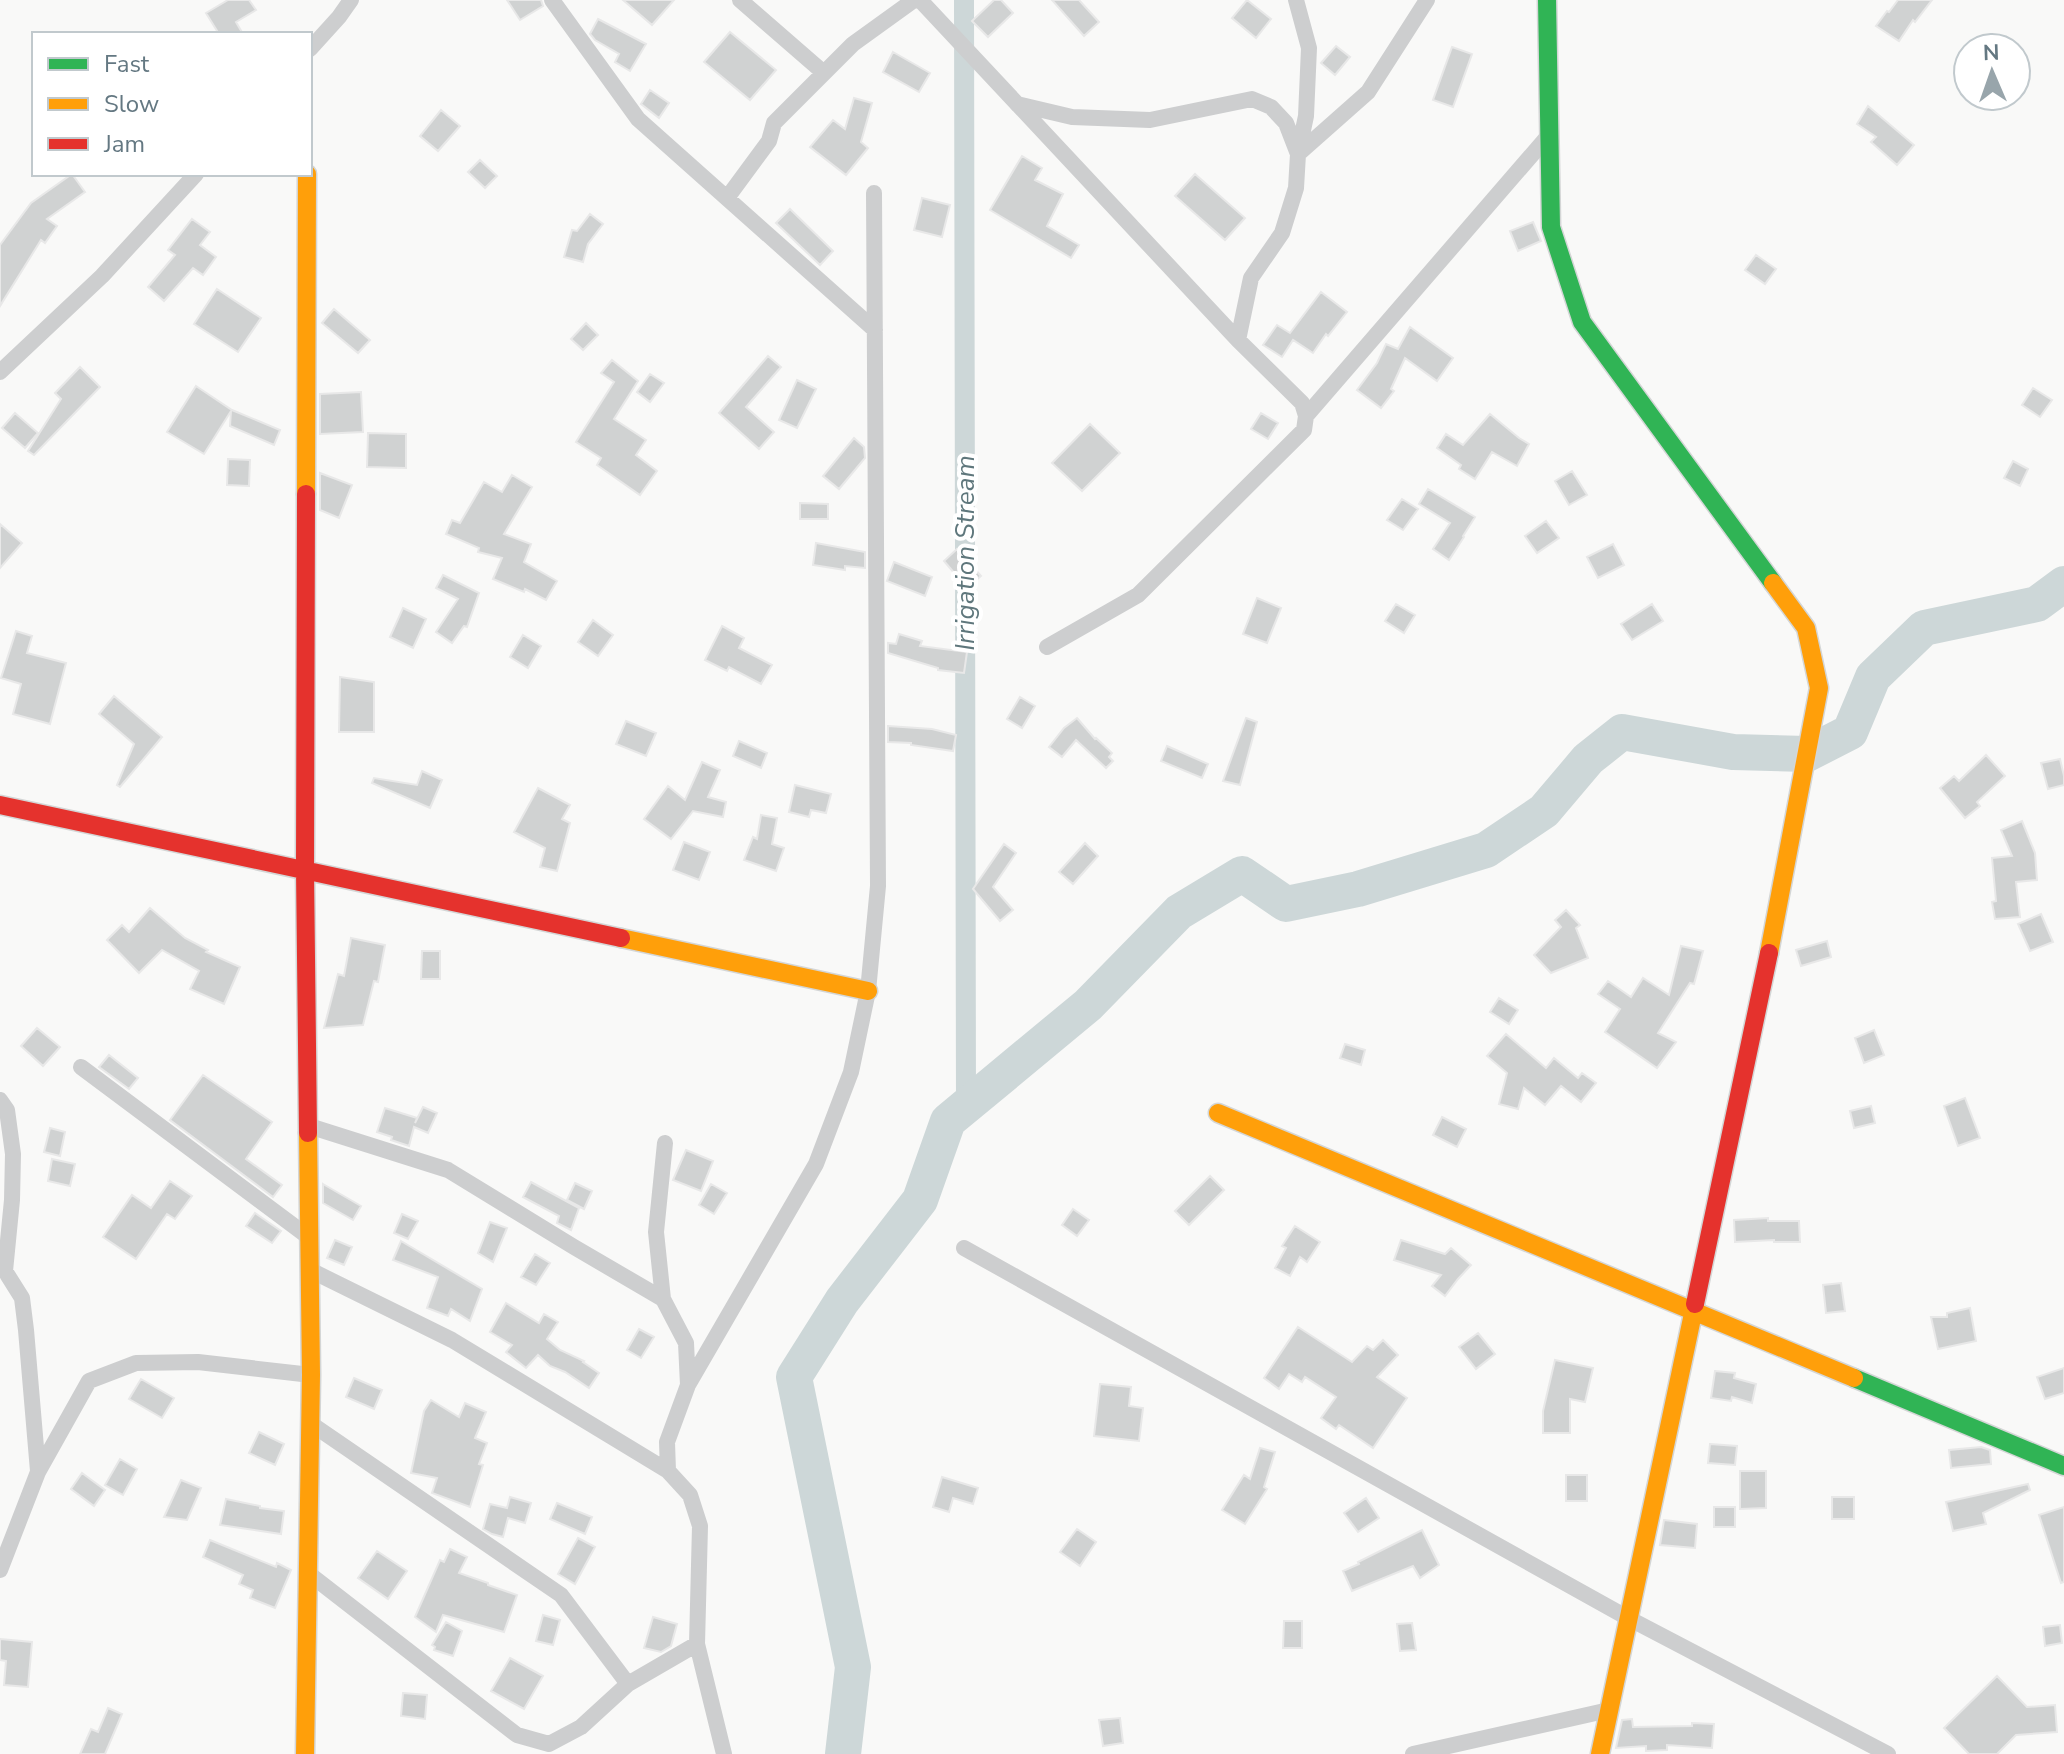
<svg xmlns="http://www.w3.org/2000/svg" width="2064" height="1754" font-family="'Nunito Sans',sans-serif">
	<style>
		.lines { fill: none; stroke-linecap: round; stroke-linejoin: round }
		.canal { stroke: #cdd7d8; stroke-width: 20 }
		.river { stroke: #cdd7d8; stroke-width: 36 }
		.building { fill: #d0d2d2; stroke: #e8e8e8; stroke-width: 2 }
		.fast-casing { stroke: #d4d6d6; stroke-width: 21 }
		.slow-casing { stroke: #d4d6d6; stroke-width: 21 }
		.jam-casing { stroke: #d4d6d6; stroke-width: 21 }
		.street { stroke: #cdcecf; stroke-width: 16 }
		.fast { stroke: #30b455; stroke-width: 18 }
		.slow { stroke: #ff9f0a; stroke-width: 18 }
		.jam { stroke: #e5322d; stroke-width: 18 }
		.labels { text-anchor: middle; stroke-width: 8; stroke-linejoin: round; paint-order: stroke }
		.water-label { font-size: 26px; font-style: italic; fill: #5f777c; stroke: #fff }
	</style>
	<rect width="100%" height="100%" fill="#f9f9f8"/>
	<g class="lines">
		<path class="canal" d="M964 0 966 1107"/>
		<path class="river" d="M843 1754 853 1667 794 1377 842 1301 920 1200 948 1121 1088 1005 1179 912 1242 874 1286 904 1358 889 1486 850 1544 811 1588 759 1622 732 1733 752 1807 754 1850 732 1873 677 1924 628 2037 604 2064 584"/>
	</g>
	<path class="building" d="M228 0H249L256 10 236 22 243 34H219L206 13Z
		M507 0H541L543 6 520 20Z
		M623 0H674L652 25Z
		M994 0H1001L1013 13 988 37 972 21Z
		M1052 0H1079L1099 22 1084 36Z
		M1247 0 1271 19 1256 38 1232 18Z
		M1898 0H1932L1915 22 1913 20 1899 41 1876 26 1887 11 1889 12Z
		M598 19 646 44 630 71 615 62 619 54 595 40 590 34Z
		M730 32 776 70 750 100 704 62Z
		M1336 46 1350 57 1335 75 1321 63Z
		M1452 47 1472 54 1453 107 1433 100Z
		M893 52 930 73 919 92 883 72Z
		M650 90 669 103 659 118 641 104Z
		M854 98 872 103 861 142 868 148 846 175 810 147 833 120 845 129Z
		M1868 106 1914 145 1897 165 1871 142 1876 137 1857 124Z
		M441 110 460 126 438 151 420 136Z
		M1022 156 1042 168 1035 180 1063 194 1047 226 1079 245 1071 258 990 210Z
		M480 160 497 176 485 188 468 172Z
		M72 174 85 192 47 219 57 226 45 243 41 240 0 306V245L31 203Z
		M1195 174 1245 218 1225 240 1175 196Z
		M922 198 950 205 942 237 914 230Z
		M790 209 833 251 820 265 776 223Z
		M590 214 603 224 588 244 583 262 564 257 572 230 577 231Z
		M192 219 210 232 200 245 216 257 203 275 193 268 164 301 148 287 175 255 168 250Z
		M1533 222 1541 241 1518 251 1510 231Z
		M1756 255 1776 269 1765 284 1745 270Z
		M217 289 261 318 238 352 194 324Z
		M1321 292 1347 312 1328 336 1326 334 1313 353 1293 340 1282 357 1263 345 1277 325 1290 333Z
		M334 309 370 340 358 353 322 323Z
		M586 323 598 335 583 350 571 339Z
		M1410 327 1453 358 1437 381 1405 358 1391 389 1394 391 1381 408 1357 390 1377 363 1386 344 1398 349Z
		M768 356 781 367 746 407 774 432 759 449 719 413Z
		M612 360 638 381 614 419 646 440 636 455 657 471 640 495 597 465 601 458 576 442 614 382 601 373Z
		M80 367 100 387 34 455 28 451 61 399 55 393Z
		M650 374 664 383 650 402 637 392Z
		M797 380 816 389 797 428 779 420Z
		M196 386 232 410 280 430 274 445 230 426 231 411 204 454 167 432Z
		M2033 388 2052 400 2040 417 2022 405Z
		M361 392 363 432 320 434V394Z
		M15 413 38 433 25 448 2 428Z
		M1261 413 1278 423 1268 439 1251 429Z
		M1490 414 1519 438 1529 444 1517 466 1492 452 1475 479 1459 469 1461 465 1437 448 1446 434 1463 445Z
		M1090 424 1120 453 1082 491 1052 463Z
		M368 433 406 434V468L367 467Z
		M854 438 864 447 865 458 839 489 823 476Z
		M228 459 250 460 249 486 227 485Z
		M2013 461 2028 469 2020 486 2004 478Z
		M1572 471 1587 495 1569 505 1555 481Z
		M320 473 352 485 339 518 320 510Z
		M512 475 532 487 504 534 531 544 524 562 557 581 546 600 525 589 524 592 493 579 502 558 478 552 479 548 446 534 452 520 460 523 484 482 502 492Z
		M1428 489 1475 517 1463 536 1464 537 1449 560 1433 549 1450 523 1419 504Z
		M1402 499 1418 509 1403 530 1387 520Z
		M800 503 828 504V519H800Z
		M1546 521 1559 538 1537 553 1525 536Z
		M0 524 22 543 0 568Z
		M816 543 865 552V568L845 566V570L813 565Z
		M1613 544 1624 565 1598 578 1587 557Z
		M957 549 981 576 967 588 944 561Z
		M894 562 932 577 925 596 887 581Z
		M443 575 479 593 467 627 464 626 452 643 436 632 458 599 436 588Z
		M1257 598 1281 608 1267 643 1243 634Z
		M1396 604 1415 615 1404 633 1385 621Z
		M1652 604 1663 621 1632 640 1621 624Z
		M403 608 426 619 413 648 390 637Z
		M593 620 613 635 598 656 578 642Z
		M722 626 744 638 739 648 772 665 761 684 729 667 727 671 705 660Z
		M16 631 32 636 27 653 66 663 50 724 13 714 21 684 1 678Z
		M899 634 922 641 920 646 967 652 964 673 938 670V668L888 653V643L896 644Z
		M523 635 541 646 528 668 510 657Z
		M340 677 374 682V732H339Z
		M114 696 162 737 120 787 117 785 134 744 99 714Z
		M1020 697 1035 706 1022 728 1007 719Z
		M1077 718 1095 739 1096 738 1112 753 1109 757 1113 761 1106 768 1076 740 1062 757 1049 747 1064 728Z
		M1246 718 1257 722 1240 785 1223 781Z
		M626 721 656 733 646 756 616 744Z
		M888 726 932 729 956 735 953 751 911 745V743L888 742Z
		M739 741 767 753 761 768 733 756Z
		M1167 746 1208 764 1202 778 1161 761Z
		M1986 755 2005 776 1977 802 1980 806 1965 818 1940 788 1954 776 1959 781Z
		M2060 759 2064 776V785L2048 789 2041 763Z
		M702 762 720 770 708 797 726 802 723 817 693 811 671 839 644 819 668 786 685 800Z
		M422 771 442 780 430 808 372 783 374 778 417 785Z
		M795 785 831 794 826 813 811 810 809 817 789 812Z
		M538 788 570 805 562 819 570 823 557 871 540 867 545 848 514 832Z
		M761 815 777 818 772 844 784 848 776 871 744 860 753 837 757 839Z
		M2022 821 2035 853 2037 880 2016 882 2020 917 1995 919 1992 902 1996 901 1992 858 2012 856 2001 830Z
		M684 842 710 852 699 880 673 870Z
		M1085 843 1098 856 1073 884 1059 872Z
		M1004 844 1016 853 993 887 1013 910 1000 921 973 889Z
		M150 908 185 938 208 950 206 952 240 967 224 1004 190 989 199 971 162 950 139 973 107 940 122 925 129 932Z
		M1566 910 1580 925 1576 928 1588 958 1551 973 1534 955 1561 927 1555 920Z
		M2041 914 2053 942 2030 951 2018 924Z
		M351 938 385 945 378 982 374 981 363 1025 324 1028 338 974 344 976Z
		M1827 941 1831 957 1801 966 1796 950Z
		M1681 946 1703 951 1694 984 1690 983 1658 1033 1676 1042 1657 1068 1605 1032 1620 1009 1598 994 1608 981 1631 997 1643 978 1669 995Z
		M422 951H440V979H421Z
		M1499 998 1518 1010 1509 1024 1490 1012Z
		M37 1028 60 1047 43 1066 21 1046Z
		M1874 1030 1884 1055 1864 1063 1855 1038Z
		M1506 1034 1546 1068 1554 1058 1578 1078 1582 1073 1596 1083 1581 1102 1561 1086 1545 1105 1524 1088 1518 1109 1499 1104 1507 1073 1487 1056Z
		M1345 1044 1365 1050 1361 1065 1340 1058Z
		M109 1055 138 1078 129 1089 99 1067Z
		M203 1075 272 1122 246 1159 282 1185 273 1197 170 1120Z
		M1965 1098 1980 1138 1958 1146 1944 1106Z
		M1871 1106 1875 1123 1854 1128 1850 1111Z
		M423 1107 437 1113 428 1133 414 1127 409 1146 391 1140 392 1137 377 1132 385 1108 417 1118 415 1123Z
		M1442 1117 1466 1129 1457 1147 1433 1135Z
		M50 1128 65 1132 60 1156 44 1152Z
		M686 1150 713 1161 701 1191 673 1180Z
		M52 1159 75 1164 70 1186 48 1181Z
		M1210 1176 1224 1190 1189 1225 1175 1211Z
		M170 1181 192 1196 175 1219 167 1214 136 1259 103 1237 132 1195 151 1208Z
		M531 1182 579 1208 571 1230 557 1223 559 1216 523 1197Z
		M575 1183 592 1191 584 1209 567 1200Z
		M323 1184 361 1206 353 1220 323 1203Z
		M711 1184 727 1193 714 1214 699 1205Z
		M1073 1209 1089 1220 1077 1236 1062 1225Z
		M255 1213 281 1231 272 1243 246 1226Z
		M402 1214 418 1221 408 1239 394 1233Z
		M1768 1218V1221H1799L1800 1242H1774V1240L1735 1242 1734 1220Z
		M490 1222 507 1228 493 1262 478 1253Z
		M1295 1226 1320 1242 1307 1262 1300 1257 1290 1276 1275 1268 1286 1248 1282 1246Z
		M335 1240 352 1247 344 1265 327 1258Z
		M1401 1240 1445 1254 1451 1248 1471 1265 1458 1279 1445 1296 1432 1286 1441 1275 1394 1260Z
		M401 1241 482 1289 470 1321 451 1309 448 1316 427 1308 438 1277 393 1260Z
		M535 1254 550 1263 536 1285 521 1277Z
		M1841 1283 1845 1311 1826 1313 1823 1285Z
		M506 1303 539 1323 544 1314 558 1322 547 1339 560 1350 584 1361 583 1362 599 1373 589 1388 565 1372 550 1366 538 1355 526 1368 506 1352 512 1345 490 1332Z
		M1970 1308 1976 1341 1938 1349 1931 1317H1947V1313Z
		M1298 1327 1352 1362 1367 1346 1373 1350 1383 1340 1398 1355 1377 1377 1407 1398 1373 1448 1339 1425 1336 1429 1321 1418 1336 1397 1305 1377 1302 1382 1289 1374 1279 1389 1264 1378Z
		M639 1329 654 1337 641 1358 627 1350Z
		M1478 1333 1495 1354 1476 1369 1459 1347Z
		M1555 1360 1593 1368 1585 1402 1570 1399V1433H1543V1411Z
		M2064 1368V1393L2045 1399 2037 1377Z
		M1715 1371 1735 1373 1734 1378 1756 1384 1752 1403 1732 1397 1731 1401 1711 1398Z
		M354 1378 382 1390 374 1409 346 1397Z
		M141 1379 174 1398 162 1418 129 1399Z
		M1100 1384 1131 1387 1129 1406 1143 1408 1139 1441 1094 1436Z
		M431 1400 459 1417 465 1403 486 1412 475 1438 487 1443 479 1464 483 1465 470 1507 432 1493 437 1478 411 1473 424 1411Z
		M259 1432 284 1444 275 1465 249 1453Z
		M1710 1444 1737 1446 1735 1465 1708 1463Z
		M1981 1447 1990 1450 1991 1464 1951 1468 1949 1450Z
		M1260 1448 1275 1452 1264 1487 1267 1489 1245 1524 1222 1510 1244 1475 1250 1479Z
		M120 1459 137 1469 123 1495 105 1485Z
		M1740 1471H1766V1508L1740 1509Z
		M82 1473 105 1490 94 1506 71 1489Z
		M1566 1475H1587V1501H1566Z
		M942 1477 978 1488 973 1504 953 1498 949 1512 933 1507Z
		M181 1480 201 1488 187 1520 164 1517Z
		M2028 1484 2030 1490 1983 1513 1986 1524 1953 1531 1946 1502Z
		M510 1497 531 1503 525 1523 508 1518 503 1537 492 1534 483 1529 490 1504 507 1508Z
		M1832 1497H1854V1519H1832Z
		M1366 1498 1379 1518 1358 1532 1344 1513Z
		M226 1499 260 1506V1508L284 1511 281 1534 220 1525Z
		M557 1503 592 1517 585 1534 550 1519Z
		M1714 1507H1735V1527H1714Z
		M2064 1507V1582L2061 1583 2039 1515Z
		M1664 1520 1697 1524 1695 1548 1660 1545Z
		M1077 1529 1096 1542 1080 1566 1060 1552Z
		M1422 1530 1439 1565 1420 1578 1413 1566 1352 1591 1343 1571 1359 1564 1358 1562Z
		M578 1538 595 1547 575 1584 558 1574Z
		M210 1540 276 1567 277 1563 291 1570 275 1608 250 1598 253 1590 239 1584 243 1575 203 1557Z
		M450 1549 467 1557 459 1573 488 1583V1585L517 1595 504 1632 443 1615 436 1632 415 1617 440 1560 444 1562Z
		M377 1551 407 1571 388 1599 358 1578Z
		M543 1615 560 1620 553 1645 536 1641Z
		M653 1617 677 1624 671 1646 661 1652 644 1648Z
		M1284 1621H1302V1648H1283Z
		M446 1622 462 1631 453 1656 434 1650 435 1647 432 1645Z
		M1412 1623 1416 1650 1400 1651 1397 1624Z
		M2060 1625 2062 1643 2045 1646 2043 1627Z
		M0 1639 32 1642 28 1687 4 1685 6 1661 0 1660Z
		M510 1658 543 1676 524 1709 491 1691Z
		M1997 1676 2027 1707 2055 1705 2057 1732 2016 1735 1997 1754H1969L1944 1728Z
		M403 1693 427 1695 425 1719 401 1716Z
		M108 1708 122 1714 105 1754H80L91 1729 98 1732Z
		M1120 1718 1123 1743 1103 1746 1099 1720Z
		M1632 1719 1633 1727 1692 1726V1723L1714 1724 1712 1748 1667 1745V1750L1646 1751V1746L1616 1748 1622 1720Z"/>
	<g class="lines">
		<defs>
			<path id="fast" d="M1547 0 1551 227 1582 322 1773 583
				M1854 1378 2064 1466"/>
			<path id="slow" d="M306 494 307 174
				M621 938 868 991
				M1769 953 1819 688 1806 628 1773 583
				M1218 1113 1854 1378
				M305 1754 311 1375 308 1133
				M1600 1754 1695 1304"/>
			<path id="jam" d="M306 494 305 870 308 1133
				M0 805 621 938
				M1695 1304 1769 953"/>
		</defs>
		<use href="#fast" class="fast-casing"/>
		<use href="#slow" class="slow-casing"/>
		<use href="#jam" class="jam-casing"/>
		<path class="street" d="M552 0 638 119 875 330
			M740 0 824 73
			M920 0 1238 340 1302 403 1306 416 1304 430 1138 595 1047 647
			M1296 0 1309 48 1306 116 1298 154 1368 92 1427 0
			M310 49 339 17 351 0
			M1017 104 1072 117 1150 120 1252 99 1271 107 1286 123 1298 154 1296 188 1282 233 1251 278 1238 340
			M727 198 769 141 774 123 853 44 914 0
			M0 372 102 276 196 174
			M1306 416 1549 135
			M81 1067 310 1238
			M0 1100 7 1110 13 1154 12 1200 5 1271
			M309 1126 448 1170 574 1247 663 1299
			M665 1143 656 1232 663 1299 686 1343 688 1385 667 1442 668 1471 690 1495 700 1526 697 1644 724 1754
			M964 1248 1628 1618 1888 1754
			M0 1270 5 1271 22 1298 26 1330 38 1471
			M310 1270 452 1340 668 1471
			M688 1385 816 1164 851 1072 868 991 878 886 874 193
			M310 1423 561 1595 628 1684
			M0 1570 38 1472 89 1381 136 1363 198 1362 311 1375
			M308 1573 517 1735 549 1744 581 1727 628 1684 697 1644
			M1413 1754 1609 1710"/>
		<use href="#fast" class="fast"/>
		<use href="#slow" class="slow"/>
		<use href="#jam" class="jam"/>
	</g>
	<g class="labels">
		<g class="water-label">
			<text transform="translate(965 553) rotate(-90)" y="9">Irrigation Stream</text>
		</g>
	</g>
	<rect x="32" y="32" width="280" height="144" fill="#ffffff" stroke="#c1c9cd" stroke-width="2"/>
	<rect x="48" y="58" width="40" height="12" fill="#30b455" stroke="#c1c9cd" stroke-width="2"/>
	<text x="104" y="72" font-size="24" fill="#647882">Fast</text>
	<rect x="48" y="98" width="40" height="12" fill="#ff9f0a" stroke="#c1c9cd" stroke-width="2"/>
	<text x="104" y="112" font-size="24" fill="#647882">Slow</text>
	<rect x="48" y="138" width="40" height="12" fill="#e5322d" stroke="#c1c9cd" stroke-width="2"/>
	<text x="104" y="152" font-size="24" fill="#647882">Jam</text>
	<g transform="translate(1992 72) rotate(358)"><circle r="38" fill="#ffffff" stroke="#c1c9cd" stroke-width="2"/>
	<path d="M0-6L14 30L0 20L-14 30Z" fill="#98a5ab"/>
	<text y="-12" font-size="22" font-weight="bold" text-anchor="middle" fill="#647882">N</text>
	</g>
</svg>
